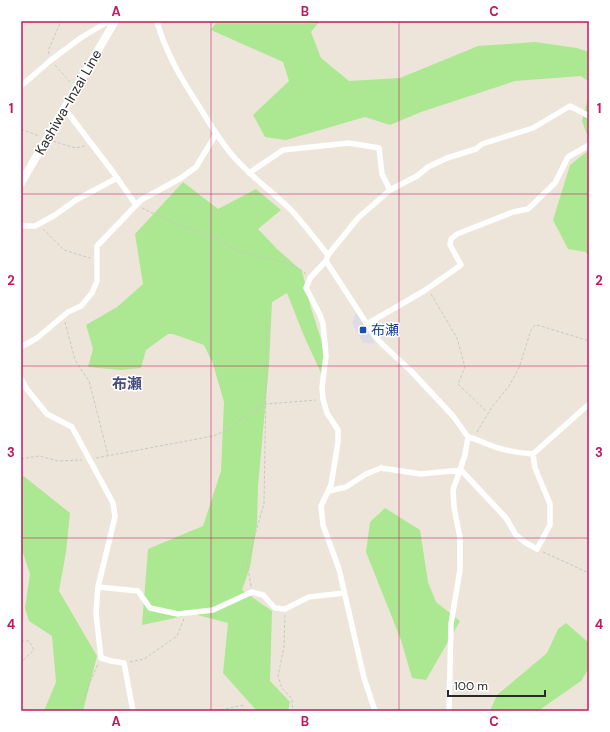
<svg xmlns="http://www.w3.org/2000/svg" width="610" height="732" font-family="'DM Sans','Noto Sans JP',sans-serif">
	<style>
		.industrial { fill: #dedbe4 }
		.green { fill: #ace891 }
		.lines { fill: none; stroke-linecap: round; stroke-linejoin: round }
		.path { stroke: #c7c7c7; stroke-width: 1; stroke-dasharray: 3 2; stroke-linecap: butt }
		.minor { stroke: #fff; stroke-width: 5.5 }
		.secondary { stroke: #fff; stroke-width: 8 }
		.grid { fill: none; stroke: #c2185b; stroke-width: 1; stroke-opacity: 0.55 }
		.transit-dot { fill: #1a4fb4; stroke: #fff; stroke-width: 1.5 }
		.labels { text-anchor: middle; stroke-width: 3; stroke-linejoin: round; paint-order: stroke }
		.street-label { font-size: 14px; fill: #292929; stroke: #fff }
		.transit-label { font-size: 14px; fill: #164399; stroke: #fff; text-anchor: start }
		.neighbourhood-label { font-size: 15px; font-weight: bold; fill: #464e7d; stroke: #fff }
		.neatline { fill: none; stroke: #c2185b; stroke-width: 1.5 }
		.grid-label { font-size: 13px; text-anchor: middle; font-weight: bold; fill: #c2185b }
	</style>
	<rect width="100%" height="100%" fill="#ede5da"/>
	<path class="industrial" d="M356 312 375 343H363L352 323Z"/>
	<path class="green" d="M217 21H320L311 32 321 58 349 81 400 78 478 46 535 42 577 48 589 52V82L581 76 515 81 421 112 390 125 365 117 286 140 265 137 253 115 289 81 283 62 211 30Z
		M589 94V140L582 121Z
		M589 150V258L586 252 568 249 553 220 570 165Z
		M183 182 218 209 256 189 281 210 258 229 277 249 302 271 311 308 321 339 326 371 321 373 304 336 287 293 272 302 269 365 258 486 257 524 250 567 242 590 272 611 270 681 290 702 288 711H257L223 673 228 623 194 614 142 625 148 549 203 526 221 471 224 402 213 364 204 345 173 334H168L146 350 141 368 121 370 88 367 93 349 86 325 117 307 143 284 135 234Z
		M21 474 70 513 66 552 59 591 97 656 83 711H44L56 682 52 636 29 621 25 608 30 574 21 547Z
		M385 508 420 530 428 582 436 602 460 621 426 680 412 678 401 640 366 552 370 522Z
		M566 623 589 643V668L581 681 538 711H490L497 695 547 653 558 629Z"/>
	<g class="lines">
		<path class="path" d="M49 54 48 51 61 21
			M55 65 70 82
			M21 129 39 136
			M53 141 75 148 85 146
			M142 208 163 218 219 240 238 251 283 262 300 269 306 274
			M43 229 64 250 90 258
			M431 294 457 338 465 367 458 384 487 412
			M65 322 75 360 89 381 108 455
			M477 432 492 407 509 386 519 368 531 330 535 325 541 326 589 341
			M96 458 213 436 232 428 240 419 266 404 316 400
			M21 459 39 456 58 461 82 460
			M543 552 589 573
			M251 586 247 562 264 504 267 322
			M285 615 284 647 278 676 282 688 292 699 293 711
			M21 641H29L34 650 21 662
			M130 662 144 659 177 636 184 619
			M72 711 83 698 98 664
			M216 711 244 705"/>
		<path class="minor" d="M157 21C165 53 184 83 202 111 211 126 221 142 233 156 250 176 272 191 291 210 304 224 316 240 328 255L326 261 374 335 383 345 411 371 453 416 468 437 465 455 453 490 454 507 460 538V570L451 624 449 711
			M21 86 51 60 82 37 109 21
			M65 109 113 172 136 205
			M249 173 283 150 349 143 379 148 382 174 390 190
			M21 226H35L55 215 76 200 117 178
			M328 255 358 218 390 190 417 176 428 167 447 158 476 149 482 144 533 128 570 106 589 116
			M326 261 310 278 306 288 320 315 323 324 326 356 322 387 323 399 327 413 338 430V442L331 485 321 506 323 525 339 569 364 678 375 711
			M367 324 424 291 461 265 450 245 451 239 457 234 513 212 528 209 555 183 568 157 589 145
			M21 347 37 338 68 312 81 306 92 293 97 281V246L141 200 181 178 196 167 216 134
			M21 378 26 388 47 414 72 427 113 503 115 517 98 587 96 613 101 658 111 661 124 663 133 711
			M468 437C477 439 486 444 495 447 507 451 520 453 533 454L589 404
			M329 491 346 487 366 474 381 468 421 474 461 470 506 518 516 535 526 543 537 549 550 525V504L535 468 533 454
			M98 587 138 591 150 608 178 614 213 610 252 592 263 595 275 608 285 609 309 597 344 593"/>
		<path class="secondary" d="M21 183 115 21"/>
	</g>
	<path class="grid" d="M211 21V711M399 21V711M21 194H589M21 366H589M21 538H589"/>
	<rect class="transit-dot" x="359" y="326" width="8" height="8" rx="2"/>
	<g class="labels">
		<g class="street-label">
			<text transform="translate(68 102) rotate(-60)" y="5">Kashiwa-Inzai Line</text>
		</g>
		<g class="transit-label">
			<text x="371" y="335">布瀬</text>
		</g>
		<g class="neighbourhood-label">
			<text x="127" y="389">布瀬</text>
		</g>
	</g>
	<rect width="610" height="732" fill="none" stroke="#ffffff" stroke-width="44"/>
	<path d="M448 690v6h97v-6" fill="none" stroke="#292929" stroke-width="2"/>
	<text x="454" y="690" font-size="12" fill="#292929" stroke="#ffffff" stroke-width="3" paint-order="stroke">100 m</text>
	<rect x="22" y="22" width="566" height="688" class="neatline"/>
	<g class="grid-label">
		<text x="116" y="16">A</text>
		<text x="305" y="16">B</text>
		<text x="494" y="16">C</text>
		<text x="11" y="113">1</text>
		<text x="599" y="113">1</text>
		<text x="11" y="285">2</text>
		<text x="599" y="285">2</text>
		<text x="11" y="457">3</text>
		<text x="599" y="457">3</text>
		<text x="11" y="629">4</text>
		<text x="599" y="629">4</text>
		<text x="116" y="726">A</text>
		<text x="305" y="726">B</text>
		<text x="494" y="726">C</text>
	</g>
</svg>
